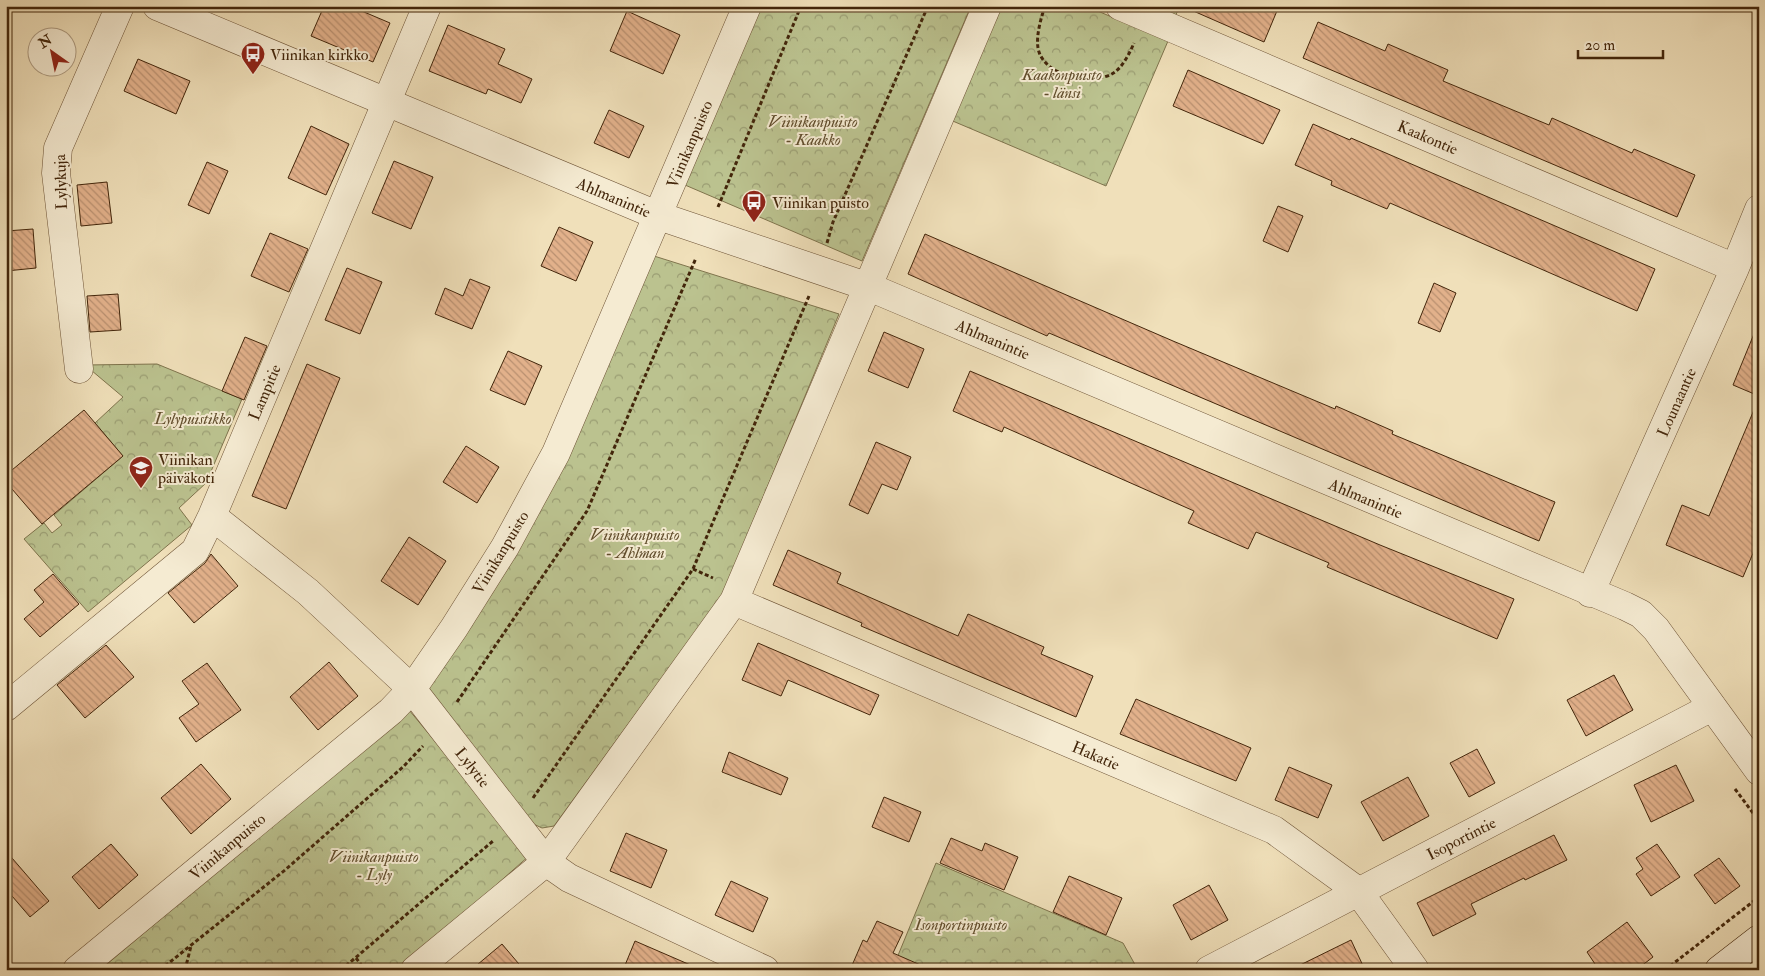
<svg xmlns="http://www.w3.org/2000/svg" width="1765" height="976" font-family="'IM FELL Double Pica',serif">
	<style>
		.park { fill: url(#park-crowns); stroke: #7f744d }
		.building { fill: url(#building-back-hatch); stroke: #43260b }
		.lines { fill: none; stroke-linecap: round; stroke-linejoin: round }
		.minor-casing { stroke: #6e5437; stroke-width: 29 }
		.tertiary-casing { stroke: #6e5437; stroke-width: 29 }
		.secondary-casing { stroke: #43260b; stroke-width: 29 }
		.path { stroke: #43260b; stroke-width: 3; stroke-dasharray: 4 2.5; stroke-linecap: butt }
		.minor { stroke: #f5ebd2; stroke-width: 28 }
		.tertiary { stroke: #f5ebd2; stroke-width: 28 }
		.secondary { stroke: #f5ebd2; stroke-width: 28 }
		.labels { text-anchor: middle; stroke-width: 4; stroke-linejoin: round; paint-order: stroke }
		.poi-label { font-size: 16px; fill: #43260b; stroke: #f5ebd2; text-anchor: start }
		.park-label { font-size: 16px; font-style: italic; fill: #614d2c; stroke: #f5ebd2 }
		.street-label { font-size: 16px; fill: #43260b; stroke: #f5ebd2 }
	</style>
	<defs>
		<pattern id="park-crowns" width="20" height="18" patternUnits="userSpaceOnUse" patternTransform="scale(1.25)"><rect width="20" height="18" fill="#bbc28f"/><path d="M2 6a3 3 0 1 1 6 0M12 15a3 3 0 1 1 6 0" fill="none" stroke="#9a9d73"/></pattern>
		<pattern id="building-back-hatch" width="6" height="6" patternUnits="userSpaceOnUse" patternTransform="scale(1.25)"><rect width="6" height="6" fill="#e2b18b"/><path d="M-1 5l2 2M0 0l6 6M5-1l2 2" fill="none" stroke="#b99070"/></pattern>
	</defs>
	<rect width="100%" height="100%" fill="#f0e0ba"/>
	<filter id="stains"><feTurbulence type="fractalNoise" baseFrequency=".004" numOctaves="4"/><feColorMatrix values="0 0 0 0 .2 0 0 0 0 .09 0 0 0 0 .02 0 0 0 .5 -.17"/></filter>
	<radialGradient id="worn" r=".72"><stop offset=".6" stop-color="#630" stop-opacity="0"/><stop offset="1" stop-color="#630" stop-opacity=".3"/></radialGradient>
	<path class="park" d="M761 6H971L862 261 685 185Z
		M995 6H1086L1168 41 1106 186 948 119Z
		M1139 6H1180L1173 21Z
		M654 256 839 314 723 594 554 826 542 828 527 821 423 691Z
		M157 364 242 399 206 483 179 508 192 525 88 612 24 539 44 523 52 533 62 525 54 515 123 456 95 423 123 397 85 365Z
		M409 710 530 855 400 970H100Z
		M936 863 1123 943 1138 970H892Z"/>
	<path class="building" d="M324 6H350L390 23 373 62 311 36Z
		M1182 6H1279L1264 42Z
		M627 11 680 35 663 74 610 51Z
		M1318 22 1385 51 1388 44 1448 70 1443 81 1549 125 1552 118 1632 153 1634 149 1695 175 1677 217 1303 58Z
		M448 25 505 49 498 64 532 79 521 103 488 89 486 94 429 71Z
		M138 59 190 81 176 114 124 91Z
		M1188 70 1280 110 1263 144 1173 106Z
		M609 110 644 126 629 158 594 143Z
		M1313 124 1350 140 1351 138 1655 269 1637 311 1390 203 1387 209 1331 185 1332 181 1295 165Z
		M311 126 349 144 326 195 288 178Z
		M394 161 433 177 411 229 372 213Z
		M207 162 228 171 209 214 188 205Z
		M107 182 112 223 81 226 77 185Z
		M1278 206 1303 216 1288 252 1263 241Z
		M559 227 593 242 576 281 541 266Z
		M33 229 36 268 6 271V231Z
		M270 233 308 249 289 292 251 276Z
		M925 234 1173 341 1335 409 1336 406 1393 431 1392 434 1555 502 1539 541 1049 333 1047 336 908 274Z
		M347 268 382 282 360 334 325 320Z
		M470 279 490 287 472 329 435 314 445 288 463 296Z
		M1434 283 1456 293 1440 332 1418 323Z
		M118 294 121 330 90 332 87 296Z
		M1758 324H1759V396L1733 385Z
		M884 332 924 349 908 388 868 371Z
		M245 337 267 346 244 400 222 391Z
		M508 351 542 366 525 405 490 390Z
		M307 364 340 378 286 509 252 496Z
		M970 371 1380 545 1514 599 1497 639 1327 567 1329 563 1256 532 1248 549 1188 523 1194 511 1004 427 1002 432 953 411Z
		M1759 398V539L1743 577 1666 545 1682 505 1709 516Z
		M84 410 123 456 42 524 6 482V475Z
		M876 442 911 457 897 490 882 484 868 514 849 505Z
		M466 446 499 467 477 503 443 482Z
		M409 537 446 561 418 605 381 581Z
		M788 550 841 573 837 583 958 636 968 614 1044 647 1041 654 1093 676 1076 717 861 626 862 623 773 585Z
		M211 554 238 586 194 623 168 593 205 563Z
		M53 574 79 604 40 637 24 619 44 602 34 590Z
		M758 643 879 695 870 715 788 680 781 696 742 680Z
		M106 645 134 677 85 718 57 685Z
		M329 662 358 696 318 730 290 697Z
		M207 663 241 710 196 742 179 718 199 704 182 681Z
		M1614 675 1633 710 1586 736 1567 700Z
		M1136 699 1251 748 1236 781 1120 734Z
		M1477 749 1495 783 1469 797 1450 763Z
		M729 752 788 778 781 795 722 772Z
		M201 764 231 799 191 834 161 798Z
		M1676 765 1694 801 1651 822 1634 785Z
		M1289 767 1332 785 1318 818 1275 800Z
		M1408 777 1429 816 1383 841 1361 802Z
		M884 797 921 812 909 842 872 827Z
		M626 833 667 850 651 888 610 871Z
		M1554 835 1567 860 1525 880 1524 878 1471 904 1476 914 1433 936 1417 903Z
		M951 838 982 851 985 843 1018 857 1004 890 940 863Z
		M111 844 138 875 99 909 72 877Z
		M1657 844 1680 877 1651 896 1636 874 1643 869 1636 858Z
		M6 851 49 901 30 917 6 889Z
		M1719 858 1740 886 1715 904 1694 875Z
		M1069 876 1122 898 1106 935 1053 912Z
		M731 881 768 898 753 932 715 915Z
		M1209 885 1228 920 1191 940 1173 905Z
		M877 921 903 932 893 953 932 970H850L863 940 867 942Z
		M1627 922 1653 957 1636 970H1599L1587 952Z
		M1351 940 1365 970H1290Z
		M635 941 702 970H623Z
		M502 944 524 970H471Z"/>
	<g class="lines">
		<defs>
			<path id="minor" d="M1120 6 1735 268
				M79 369 56 173 58 148 120 6
				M212 516 308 592 412 689 546 862 569 878 765 970
				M1590 593 1735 268 1759 209
				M734 601 1274 830 1358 891 1415 970
				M6 707 195 551 212 516 427 6
				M77 970 391 711 412 689 454 628 505 547 556 453 747 6
				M415 970 546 862 734 601 987 6
				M1209 970 1712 707"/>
			<path id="tertiary" d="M157 6 659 216 869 287 1625 606 1641 614 1656 629 1759 771"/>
			<path id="secondary" d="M1719 970 1759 939"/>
		</defs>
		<use href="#minor" class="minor-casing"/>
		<use href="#tertiary" class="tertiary-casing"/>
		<use href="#secondary" class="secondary-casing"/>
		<path class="path" d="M1045 6C1041 18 1036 35 1038 48 1043 77 1094 87 1115 72 1124 65 1130 52 1134 43
			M718 207 801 6
			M827 243 833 222 928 6
			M693 569 713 578
			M457 702 587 511 696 258
			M1735 789 1759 821
			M533 798 693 569 809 296
			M356 958 365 970
			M160 970 285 870 403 767 423 746
			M185 970 191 946
			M341 970 493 841
			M1665 970 1759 897"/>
		<use href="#minor" class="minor"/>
		<use href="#tertiary" class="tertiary"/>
		<use href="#secondary" class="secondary"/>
	</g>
	<defs>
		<symbol id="bus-pin" viewBox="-11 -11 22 30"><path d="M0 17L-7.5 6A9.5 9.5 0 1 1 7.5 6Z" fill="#8f2418" stroke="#f5ebd2"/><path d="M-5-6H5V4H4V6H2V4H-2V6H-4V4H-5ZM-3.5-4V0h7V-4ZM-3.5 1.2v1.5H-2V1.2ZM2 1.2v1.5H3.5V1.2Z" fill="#fff"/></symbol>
		<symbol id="school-pin" viewBox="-11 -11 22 30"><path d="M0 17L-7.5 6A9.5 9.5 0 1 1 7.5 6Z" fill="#8f2418" stroke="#f5ebd2"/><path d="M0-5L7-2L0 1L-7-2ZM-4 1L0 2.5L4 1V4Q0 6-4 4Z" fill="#fff"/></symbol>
	</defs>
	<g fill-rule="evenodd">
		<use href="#bus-pin" x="239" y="40" width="28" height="38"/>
		<use href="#bus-pin" x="740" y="188" width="28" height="38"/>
		<use href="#school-pin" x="127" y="454" width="28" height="38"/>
	</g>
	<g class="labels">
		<g class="poi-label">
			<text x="270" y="60">Viinikan kirkko</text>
			<text x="772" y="208">Viinikan puisto</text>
			<text x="158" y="465">Viinikan<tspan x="158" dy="18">päiväkoti</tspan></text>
		</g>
		<g class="park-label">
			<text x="1062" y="80">Kaakonpuisto<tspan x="1062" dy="18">- länsi</tspan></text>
			<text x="813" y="127">Viinikanpuisto<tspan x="813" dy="18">- Kaakko</tspan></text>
			<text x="193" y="424">Lylypuistikko</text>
			<text x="635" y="540">Viinikanpuisto<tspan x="635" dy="18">- Ahlman</tspan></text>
			<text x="374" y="862">Viinikanpuisto<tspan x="374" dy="18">- Lyly</tspan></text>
			<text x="961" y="930">Isonportinpuisto</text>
		</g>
		<g class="street-label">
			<text transform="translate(1428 137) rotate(23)" y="6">Kaakontie</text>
			<text transform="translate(689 144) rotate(-67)" y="6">Viinikanpuisto</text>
			<text transform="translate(60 182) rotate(-92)" y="6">Lylykuja</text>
			<text transform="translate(614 197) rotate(23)" y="6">Ahlmanintie</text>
			<text transform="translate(993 339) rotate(23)" y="6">Ahlmanintie</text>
			<text transform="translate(264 392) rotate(-67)" y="6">Lampitie</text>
			<text transform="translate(1676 402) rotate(-66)" y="6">Lounaantie</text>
			<text transform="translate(1366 498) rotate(23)" y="6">Ahlmanintie</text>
			<text transform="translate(500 552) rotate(-59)" y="6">Viinikanpuisto</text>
			<text transform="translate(1096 755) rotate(23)" y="6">Hakatie</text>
			<text transform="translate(473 767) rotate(52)" y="6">Lylytie</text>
			<text transform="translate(1461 838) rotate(-27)" y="6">Isoportintie</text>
			<text transform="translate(227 846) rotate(-40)" y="6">Viinikanpuisto</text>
		</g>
	</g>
	<rect width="1765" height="976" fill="none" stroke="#f0e0ba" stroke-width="25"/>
	<rect x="8" y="8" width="1750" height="961" fill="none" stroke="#43260b" stroke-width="2.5"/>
	<rect x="12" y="12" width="1740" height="951" fill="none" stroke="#43260b"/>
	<g transform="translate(52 52) rotate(327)"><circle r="24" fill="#f5ebd2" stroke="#ae9c82"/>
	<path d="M0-4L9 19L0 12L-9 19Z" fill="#8f2418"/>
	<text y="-8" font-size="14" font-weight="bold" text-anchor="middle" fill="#43260b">N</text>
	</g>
	<path d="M1578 50v8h85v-8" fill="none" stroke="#43260b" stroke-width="2.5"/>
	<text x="1585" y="50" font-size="15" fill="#43260b" stroke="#f5ebd2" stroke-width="4" paint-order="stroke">20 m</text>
	<rect width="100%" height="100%" filter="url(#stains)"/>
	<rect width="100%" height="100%" fill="url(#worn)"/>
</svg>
